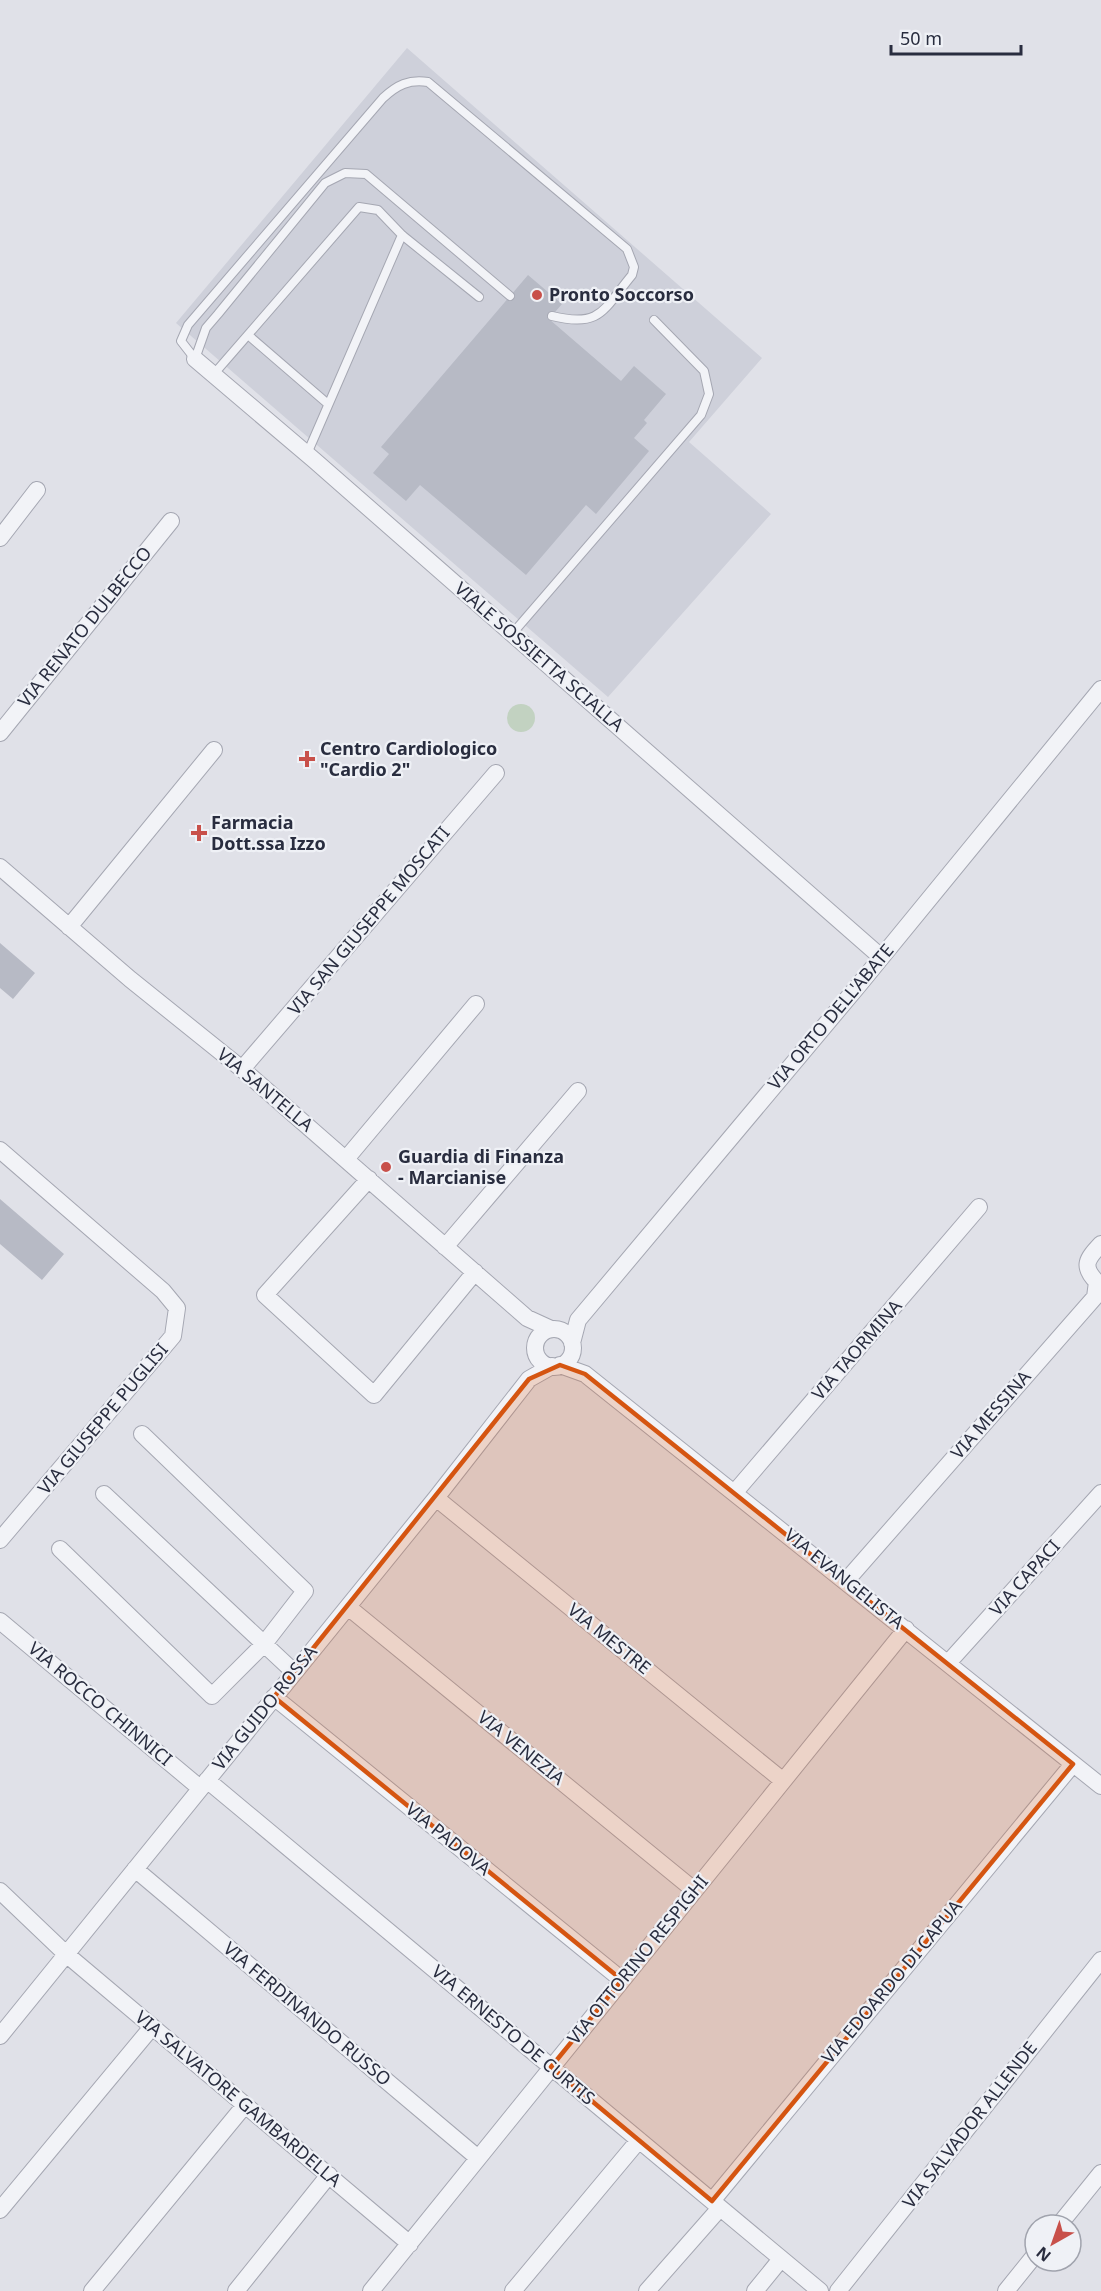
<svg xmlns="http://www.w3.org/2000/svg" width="1101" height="2291" font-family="'Noto Sans',sans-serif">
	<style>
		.built { fill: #ced0da }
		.grass { fill: #c2d2c1 }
		.building { fill: #b7bac5 }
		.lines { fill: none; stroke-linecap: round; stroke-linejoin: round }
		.service-casing { stroke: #a5a7b2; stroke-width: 10 }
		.minor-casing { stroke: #a5a7b2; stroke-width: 18 }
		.service { stroke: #f2f3f7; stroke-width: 8 }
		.minor { stroke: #f2f3f7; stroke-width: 16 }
		.marked { fill: #d55511; fill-opacity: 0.2; stroke: #d55511; stroke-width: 4.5; stroke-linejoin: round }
		.poi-dot { fill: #c8504a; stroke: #eff1f6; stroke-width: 2 }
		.labels { text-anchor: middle; stroke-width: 4.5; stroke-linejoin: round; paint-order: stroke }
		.poi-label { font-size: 18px; font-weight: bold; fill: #292d3f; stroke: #eff1f6; text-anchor: start }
		.street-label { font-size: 18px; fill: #292d3f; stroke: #eff1f6 }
	</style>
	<rect width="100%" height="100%" fill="#e0e1e8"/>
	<path class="built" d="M407 48 762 358 689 442 771 514 608 697 176 323Z"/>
	<path class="grass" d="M507 718a14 14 0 1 1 28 0a14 14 0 1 1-28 0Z"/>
	<path class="building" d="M528 275 562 304 549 319 621 381 634 366 666 394 644 420 647 423 634 438 649 451 596 514 586 505 526 575 420 485 406 501 373 473 389 454 381 447Z
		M0 943 35 973 13 999 0 988Z
		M0 1199 64 1254 42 1280 0 1244Z"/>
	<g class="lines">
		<defs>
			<path id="service" d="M510 296 366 174 345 173 325 183 218 314 206 328 195 359 181 341 188 325 383 98C397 85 409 79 428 82L627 249 634 267 632 275C603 310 601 328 552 316
				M248 335 328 404
				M213 375 359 207 378 210 402 235 479 297
				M307 454 402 235
				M512 634 701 415 709 394 704 371 654 320"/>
			<path id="minor" d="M195 359 314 460 881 957
				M0 538 37 490
				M0 733 171 521
				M0 867 130 979 242 1069 527 1318 551 1329
				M69 927 214 750
				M242 1069 496 773
				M0 1150 163 1291 177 1308 173 1336 0 1540
				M346 1159 476 1004
				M369 1179 265 1295 374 1395 475 1272
				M445 1247 578 1091
				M535 1348a19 19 0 1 1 38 0a19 19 0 1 1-38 0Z
				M572 1343 578 1320 858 986 1101 689
				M560 1365 585 1374 1101 1786
				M735 1492 979 1207
				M104 1494 294 1672
				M436 1498 782 1780
				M60 1549 212 1696 264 1644 305 1591 142 1434
				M846 1581 1095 1297 1097 1282C1081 1266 1087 1259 1101 1244
				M348 1607 694 1890
				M0 1621 200 1788
				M948 1663 1101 1493
				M274 1697 622 1980
				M207 1780 820 2291
				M135 1869 478 2158
				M0 1891 66 1954 410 2244
				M0 2036 436 1498 529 1379 552 1366
				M712 2201 1073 1764
				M0 2210 152 2027
				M1059 2225 1101 2173
				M92 2291 245 2105
				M236 2291 329 2175
				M371 2291 906 1629
				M513 2291 639 2140
				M647 2291 720 2208
				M755 2291 781 2259
				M838 2291 1101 1960
				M1006 2291 1035 2255"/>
		</defs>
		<use href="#service" class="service-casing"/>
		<use href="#minor" class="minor-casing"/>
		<use href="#service" class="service"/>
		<use href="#minor" class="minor"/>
	</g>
	<path class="marked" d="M560 1365 585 1374 1073 1764 712 2201 551 2067 622 1980 274 1697 529 1379Z"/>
	<g class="poi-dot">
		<circle cx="537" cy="295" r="6"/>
		<path d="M304 750h6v6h6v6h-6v6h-6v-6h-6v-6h6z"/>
		<path d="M196 824h6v6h6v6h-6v6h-6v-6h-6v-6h6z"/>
		<circle cx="386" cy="1167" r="6"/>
	</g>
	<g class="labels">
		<g class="poi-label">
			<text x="549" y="301">Pronto Soccorso</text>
			<text x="320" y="755">Centro Cardiologico<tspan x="320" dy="21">"Cardio 2"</tspan></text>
			<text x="211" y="829">Farmacia<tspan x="211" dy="21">Dott.ssa Izzo</tspan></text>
			<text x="398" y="1163">Guardia di Finanza<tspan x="398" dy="21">- Marcianise</tspan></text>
		</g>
		<g class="street-label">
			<text transform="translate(85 627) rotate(-51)" y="6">VIA RENATO DULBECCO</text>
			<text transform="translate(539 657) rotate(41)" y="6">VIALE SOSSIETTA SCIALLA</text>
			<text transform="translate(369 921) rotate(-50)" y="6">VIA SAN GIUSEPPE MOSCATI</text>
			<text transform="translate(831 1017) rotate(-50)" y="6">VIA ORTO DELL'ABATE</text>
			<text transform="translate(265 1090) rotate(40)" y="6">VIA SANTELLA</text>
			<text transform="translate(857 1350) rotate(-49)" y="6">VIA TAORMINA</text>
			<text transform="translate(991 1415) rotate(-49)" y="6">VIA MESSINA</text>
			<text transform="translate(103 1419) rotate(-50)" y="6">VIA GIUSEPPE PUGLISI</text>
			<text transform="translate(1025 1578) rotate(-48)" y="6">VIA CAPACI</text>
			<text transform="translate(844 1579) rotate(39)" y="6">VIA EVANGELISTA</text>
			<text transform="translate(609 1639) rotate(39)" y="6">VIA MESTRE</text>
			<text transform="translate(100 1704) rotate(40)" y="6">VIA ROCCO CHINNICI</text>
			<text transform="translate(265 1708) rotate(-51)" y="6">VIA GUIDO ROSSA</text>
			<text transform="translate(521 1748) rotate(39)" y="6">VIA VENEZIA</text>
			<text transform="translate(448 1839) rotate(39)" y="6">VIA PADOVA</text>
			<text transform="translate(638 1960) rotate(-51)" y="6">VIA OTTORINO RESPIGHI</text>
			<text transform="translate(892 1982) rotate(-50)" y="6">VIA EDOARDO DI CAPUA</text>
			<text transform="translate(307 2014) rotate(40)" y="6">VIA FERDINANDO RUSSO</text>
			<text transform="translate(513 2035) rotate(40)" y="6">VIA ERNESTO DE CURTIS</text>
			<text transform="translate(238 2099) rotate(40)" y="6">VIA SALVATORE GAMBARDELLA</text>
			<text transform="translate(970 2125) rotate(-52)" y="6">VIA SALVADOR ALLENDE</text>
		</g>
	</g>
	<g transform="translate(1053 2243) rotate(220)"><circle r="28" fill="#eff1f6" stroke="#a0a3ad" stroke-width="1.5"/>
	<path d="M0-4.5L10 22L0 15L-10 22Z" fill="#c8504a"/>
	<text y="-9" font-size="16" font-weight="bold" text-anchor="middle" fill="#292d3f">N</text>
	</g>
	<path d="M891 45v9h130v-9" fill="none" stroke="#292d3f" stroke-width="3"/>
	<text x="900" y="45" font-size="18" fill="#292d3f" stroke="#eff1f6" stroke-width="4.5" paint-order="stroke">50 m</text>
</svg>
